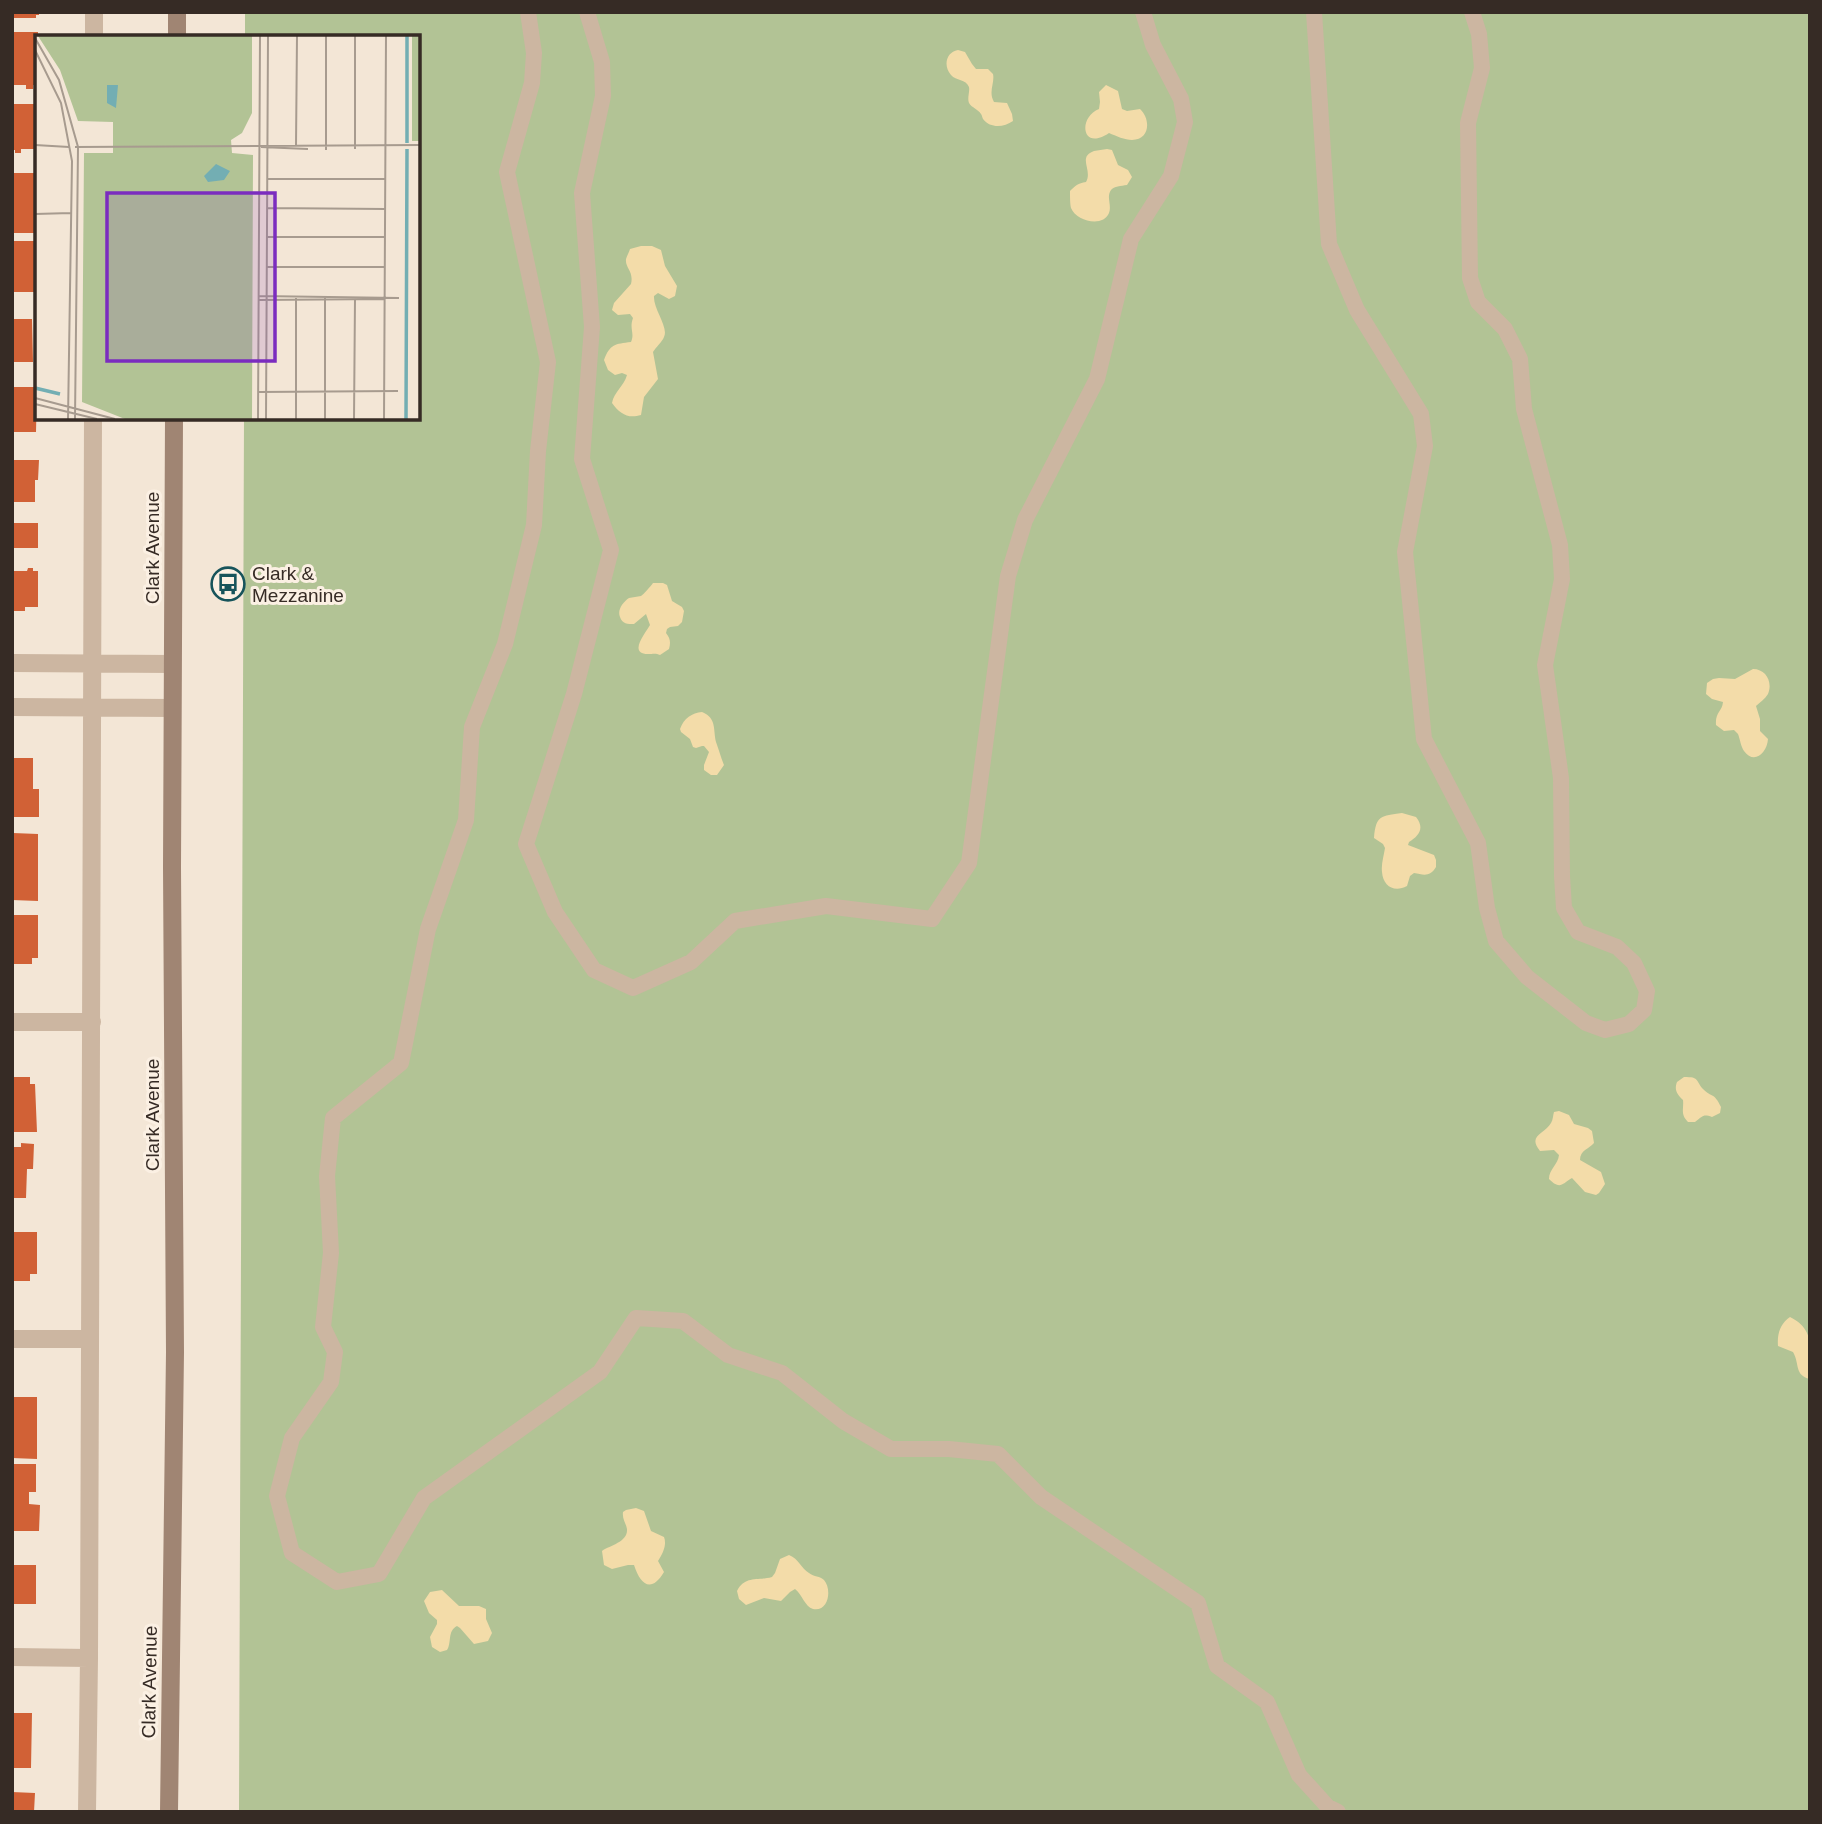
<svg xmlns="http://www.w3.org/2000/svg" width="1822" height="1824" font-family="Arial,sans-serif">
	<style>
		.green { fill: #b2c395 }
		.sand { fill: #f3dca9 }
		.building { fill: #d16136 }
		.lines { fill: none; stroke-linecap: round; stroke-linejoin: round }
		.service { stroke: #ccb6a1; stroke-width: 16 }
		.minor { stroke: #ccb6a1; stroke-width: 18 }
		.secondary { stroke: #a08573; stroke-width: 18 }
		.labels { text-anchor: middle; stroke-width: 6; stroke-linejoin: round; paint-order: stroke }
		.street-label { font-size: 19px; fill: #362b25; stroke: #fbf0e3 }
		.poi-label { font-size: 19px; fill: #362b25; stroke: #fbf0e3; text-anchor: start }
		.inset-river { fill: none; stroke: #73aeb3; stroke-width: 3.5 }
		.inset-road { fill: none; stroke: #a79b8f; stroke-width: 2 }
		.view { fill: #7b2cbf; fill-opacity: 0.15; stroke: #7b2cbf; stroke-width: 3.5 }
		.inset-edge { fill: none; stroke: #362b25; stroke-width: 3.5 }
	</style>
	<rect width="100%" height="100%" fill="#f3e6d6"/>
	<path class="green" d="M245 12H1810V1812H239L244 418H418V37H245Z"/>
	<path class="sand" d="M958 50 965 52 972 64 976 69H988L993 74C995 83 988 92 994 102L1007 103 1012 114 1013 121C1004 127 991 129 983 119 982 117 982 115 981 114 978 109 972 108 969 103 967 98 970 92 969 87 966 79 956 81 951 75 943 66 946 52 958 50Z
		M1106 85 1118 91 1122 109 1127 111 1140 109C1151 119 1150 140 1132 140 1125 140 1116 136 1109 133 1081 152 1078 117 1099 109L1100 102 1099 92Z
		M1107 149 1112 150 1118 165 1128 170 1132 177 1127 185C1121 186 1114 186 1111 190 1106 197 1112 205 1109 213 1103 228 1076 221 1071 208 1070 204 1070 196 1070 191 1075 186 1078 183 1086 182 1093 170 1077 157 1094 151 1098 150 1103 150 1107 149Z
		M641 246H652L661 250 665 266 677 286 675 296 669 299 658 293 654 296C653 309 669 327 664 337 662 342 656 347 653 352L658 379 644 397 641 415C628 419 620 414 612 403 614 392 624 386 627 375L622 373 615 375 608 370 604 360C610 344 615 344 631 342 635 333 629 329 633 318L630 314 618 315 612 310 614 303 631 284C634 271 625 268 626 259 627 256 629 252 630 249Z
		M653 583H663L667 585 672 601 682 607 684 611 682 622 678 626 670 627 667 629 666 633C670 638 671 642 669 649L660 655C656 653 653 654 648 654 627 654 647 631 650 625L646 614 634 624C628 624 622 624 620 617 617 610 623 602 629 598 633 597 637 597 641 596 644 594 650 587 653 583Z
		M1753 669C1766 669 1773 682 1768 694 1765 699 1760 702 1756 706L1760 719V731L1768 739C1767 753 1754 765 1744 751 1741 747 1740 739 1738 734L1734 730 1724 731 1716 725C1715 712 1722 712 1723 702L1712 699 1706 694 1707 683 1713 679 1719 678 1735 679Z
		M702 712C717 718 713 730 716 742 719 750 721 758 724 765L717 775H711L704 770V765L709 752 704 746H702L696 748 693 747 690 739 681 732 680 729C684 718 692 713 702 712Z
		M1402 813 1416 817C1425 828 1419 836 1409 842L1408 845 1434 855 1436 860V867C1430 877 1424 875 1414 873L1410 876 1407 886C1394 893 1383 886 1382 872 1381 864 1384 855 1385 848L1383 844 1374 838C1376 815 1381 816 1402 813Z
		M1684 1077C1700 1077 1695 1080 1703 1089 1712 1098 1714 1092 1721 1107L1720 1113 1712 1117C1703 1114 1703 1116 1695 1122H1688C1680 1114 1684 1109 1683 1100 1677 1094 1674 1090 1677 1082Z
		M1559 1111 1569 1115 1574 1124 1588 1128 1592 1131 1594 1143C1589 1149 1580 1150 1580 1160L1601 1172 1605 1184 1599 1193 1596 1195 1585 1192 1572 1178C1562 1184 1560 1190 1549 1179 1549 1169 1558 1165 1559 1155L1554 1150 1540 1151C1527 1135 1545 1134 1551 1123 1553 1120 1553 1115 1554 1112Z
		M1790 1317C1817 1330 1810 1354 1810 1379 1794 1375 1800 1364 1793 1352L1778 1346C1777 1334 1780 1324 1790 1317Z
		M636 1508 644 1511 651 1531 664 1537C667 1545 663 1553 658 1561L664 1572C651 1594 640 1584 634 1565H628L612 1569 604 1565 602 1551C611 1545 628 1542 627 1529 626 1523 622 1519 623 1512L626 1510Z
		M789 1555C799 1559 801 1568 809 1573 814 1577 820 1576 824 1580 832 1589 829 1612 813 1609 805 1607 802 1594 795 1589L790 1592 781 1601 764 1598 746 1605 739 1599 737 1591C745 1575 758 1581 772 1577L775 1573 780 1559Z
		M442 1590 459 1606H479L486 1609V1619L492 1633 488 1641 474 1644 460 1628 457 1626C447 1631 452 1643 447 1650L440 1652 432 1647 430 1637 437 1624V1620L429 1613 424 1601 430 1592Z"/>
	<path class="building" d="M12 12H39V15H36V18H12Z
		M12 32H38L37 85H33V89H26V85H12Z
		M12 104H37V149H21V153H15V150H12Z
		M12 173H35V188H37V233H12Z
		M12 241H34L35 292H12Z
		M12 319H32L33 362H12Z
		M12 387H37L36 432H12Z
		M12 460H39L38 480H35V502H12Z
		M12 523H38V548H12Z
		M28 568H33V571H38V607H25V611H12V571H27Z
		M12 758H33V789H39V817H12Z
		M13 833 38 834V901L12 900Z
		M12 915H38V958H32V964H12Z
		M12 1077H30V1084H35L37 1132H12Z
		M21 1143 34 1144 33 1169H27L26 1198H12V1147H21Z
		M12 1232H37V1274H30V1281H12Z
		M12 1397H37V1459L12 1458Z
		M12 1464H36V1492H29V1504L40 1505 39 1531H12Z
		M12 1565H36V1604H12Z
		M12 1713H32L31 1768H12Z
		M12 1792 35 1793 34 1812H12Z"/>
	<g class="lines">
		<path class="service" d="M528 12 534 53 532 83 507 172 548 362 538 451 534 525 505 644 472 727 466 820 428 929 401 1063 333 1118 327 1176 331 1253 323 1327 335 1352 331 1382 292 1438 277 1496 292 1553 337 1582 379 1574 424 1498 600 1372 636 1318 683 1321 728 1355 782 1373 843 1421 891 1449H949L998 1454 1041 1497 1198 1603 1217 1666 1267 1702 1299 1775 1328 1807 1338 1812
			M587 12 602 62 603 96 582 193 592 327 582 459 611 550 574 694 526 844 555 912 594 970 633 988 691 962 735 921 826 906 932 919 969 863 1008 576 1025 520 1097 379 1131 239 1171 176 1185 122 1181 99 1153 45 1143 12
			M1314 12 1329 244 1357 310 1421 414 1425 446 1405 552 1424 739 1478 843 1487 908 1496 941 1527 977 1586 1023 1605 1030 1629 1024 1644 1010 1647 991 1634 963 1617 947 1578 932 1564 908 1562 876 1561 778 1545 665 1562 579 1560 545 1524 409 1520 359 1505 329 1478 302 1470 278 1468 123 1482 68 1479 34 1472 12"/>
		<path class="minor" d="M94 37V12
			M12 663 172 664
			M12 707 172 708
			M12 1022H92
			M12 1339H90
			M12 1657 89 1658
			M87 1812 89 1658 93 418"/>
		<path class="secondary" d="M177 37V12
			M169 1812 175 1352 172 867 174 418"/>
	</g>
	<defs>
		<symbol id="bus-ring" viewBox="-11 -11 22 22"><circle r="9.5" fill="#fbf0e3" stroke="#17545b" stroke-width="1.5"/><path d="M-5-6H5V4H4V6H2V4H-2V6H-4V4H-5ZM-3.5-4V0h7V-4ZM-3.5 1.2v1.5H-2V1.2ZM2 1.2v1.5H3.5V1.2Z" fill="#17545b"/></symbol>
	</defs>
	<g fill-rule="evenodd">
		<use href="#bus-ring" x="209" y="565" width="38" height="38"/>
	</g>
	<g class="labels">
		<g class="street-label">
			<text transform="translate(152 548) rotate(-90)" y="7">Clark Avenue</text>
			<text transform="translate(152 1115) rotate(-90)" y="7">Clark Avenue</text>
			<text transform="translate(149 1682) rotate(-89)" y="7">Clark Avenue</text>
		</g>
		<g class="poi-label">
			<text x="252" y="580">Clark &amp;<tspan x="252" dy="22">Mezzanine</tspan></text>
		</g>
	</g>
	<g transform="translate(35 35)">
		<rect width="385" height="385" fill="#f3e6d6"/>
		<path d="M3 1H217V78L207 98 196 105 197 118 218 120 217 384H90L47 367 49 118H78V87L43 86 25 35ZM377 1H385V106H377Z" fill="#b2c395"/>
		<path d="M72 50H83L81 73 72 68ZM181 129 195 136 189 145 173 147 169 141Z" fill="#73aeb3"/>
		<path class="inset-river" d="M372 108V1M0 353 25 359M371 384 372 114"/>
		<path class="inset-road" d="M0 3 24 45 43 112 40 384M0 15 26 68 37 126 33 384M0 110 34 112M261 110 262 1M40 112 385 110M226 112 273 114M320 114V1M291 115V1M232 144H350M232 173 350 174M0 179 36 178M232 202H350M232 232H350M224 261 364 263M224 265 349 264M224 357 363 356M0 363 80 384M0 369 62 384M223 384 225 1M231 384 233 1M261 384V263M290 384V263M319 384 320 263M349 384 351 1"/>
		<path class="view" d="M72 158H240V326H72Z"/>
		<rect width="385" height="385" class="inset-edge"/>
	</g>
	<rect width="1822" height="1824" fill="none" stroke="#362b25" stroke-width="28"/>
</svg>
